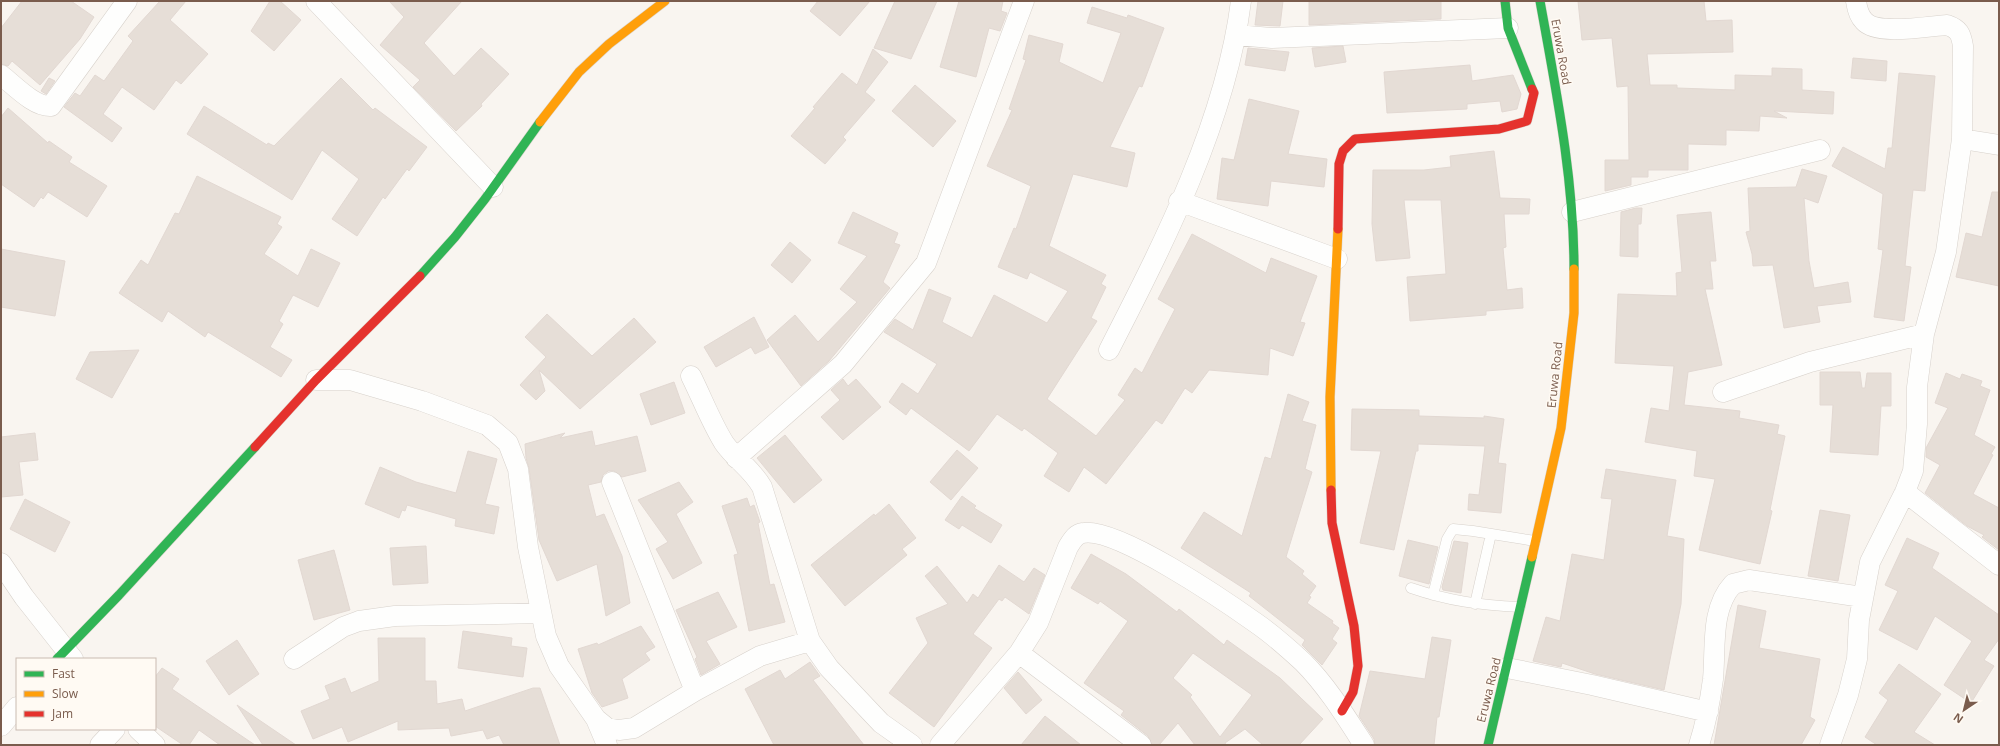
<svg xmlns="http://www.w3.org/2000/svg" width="2000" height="746" font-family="'Open Sans',sans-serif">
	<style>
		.building { fill: #e6ded7; stroke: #e2d8d2; fill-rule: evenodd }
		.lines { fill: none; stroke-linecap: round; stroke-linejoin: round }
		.lane-casing { stroke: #d7d1cb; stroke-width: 11 }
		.street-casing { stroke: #d7d1cb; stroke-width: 21 }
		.fast-casing { stroke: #d9d2cb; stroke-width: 10 }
		.slow-casing { stroke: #d9d2cb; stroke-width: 10 }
		.jam-casing { stroke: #d9d2cb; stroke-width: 10 }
		.lane { stroke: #fefefd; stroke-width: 10 }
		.street { stroke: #fefefd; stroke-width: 20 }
		.fast { stroke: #30b455; stroke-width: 9 }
		.slow { stroke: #ff9f0a; stroke-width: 9 }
		.jam { stroke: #e5322d; stroke-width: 9 }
		.labels { text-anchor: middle; stroke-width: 3; stroke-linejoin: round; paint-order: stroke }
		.street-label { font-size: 12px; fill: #7a5c4d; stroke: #fffaf3 }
	</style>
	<rect width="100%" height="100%" fill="#f9f5f0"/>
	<path class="building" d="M22 1H71L94 17 80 39 40 85 12 61 8 66 1 64V28Z
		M160 1H186L170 20 208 54 181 84 176 80 154 110 122 87 103 114 122 128 112 142 64 107 75 93 80 96 95 75 104 81 133 41 128 36Z
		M270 1H280L301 20 274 51 251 31Z
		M389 1H462L424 43 454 76 481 48 509 74 481 104 482 106 456 131 413 87 420 80 380 45 404 17Z
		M818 1H870L840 36 810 11Z
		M895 1H937L911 59 874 48Z
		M959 1H1003L1001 11 1007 13 1000 31 989 28 976 77 940 67Z
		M1258 1H1283L1280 26 1255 25Z
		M1309 1H1441V19L1309 25Z
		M1578 1H1704L1706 21 1732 20 1733 52 1647 54 1650 85H1677V88L1735 90V75L1772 76V68L1802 69V90L1834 92 1833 114 1774 111 1787 118 1760 116 1759 131 1726 130V145L1688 144V170H1648V177H1631V185L1605 191V160H1629L1628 86 1617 87 1612 38 1582 40Z
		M1092 7 1127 18 1128 15 1164 28 1142 87 1139 86 1110 147 1135 153 1127 187 1073 174 1049 246 1106 275 1101 284 1106 287 1091 318 1097 321 1047 399 1096 436 1125 400 1118 395 1135 368 1142 373 1175 309 1158 299 1192 234 1266 273 1271 258 1317 276 1300 322 1305 323 1293 356 1270 348 1268 375 1209 370 1192 393 1185 388 1162 424 1156 420 1106 484 1084 467 1069 492 1044 476 1058 453 1024 428 1022 431 997 414 969 451 911 408 906 415 889 402 902 383 918 394 937 364 884 332 895 319 913 330 929 289 951 298 942 322 972 338 994 295 1047 323 1068 291 1030 272 1027 279 998 267 1014 228 1016 229 1031 186 987 166 1012 110 1009 109 1026 60 1023 59 1029 35 1063 44 1059 62 1103 83 1121 33 1087 23Z
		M1343 46 1346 62 1315 67 1312 48Z
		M1248 48 1289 52 1285 71 1245 65Z
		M873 49 888 62 865 92 875 100 843 137 846 140 825 164 791 136 815 108 813 107 842 73 857 85Z
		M1853 58 1887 61 1886 81 1851 78Z
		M1470 65 1472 81 1513 75 1521 94 1517 109 1502 112 1500 101 1467 104V109L1387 113 1384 72Z
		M1899 73 1935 76 1925 191 1913 190 1905 266 1911 267 1904 321 1874 317 1883 250 1878 249 1883 194 1832 166 1843 147 1885 169 1888 148H1892Z
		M49 78 55 81 46 94 41 91Z
		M341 78 373 110 375 108 427 147 409 171 407 169 385 199 383 197 357 236 332 219 359 179 322 150 292 200 187 134 204 106 267 145 268 143 274 146Z
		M915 85 956 121 933 147 892 111Z
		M1249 99 1299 111 1288 154 1327 159 1324 187 1271 181 1268 206 1217 199 1222 158 1234 160Z
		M8 108 48 143 49 141 72 157 69 162 107 186 87 217 48 192 43 199 41 197 34 207 1 184V117Z
		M1494 151 1500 198 1530 199 1529 214H1504L1506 247 1503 248 1507 290 1522 288 1523 308 1486 311V315L1410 321 1407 277 1446 274 1441 200H1404L1410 258 1376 261 1372 224 1373 170H1424L1451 167 1450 156Z
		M1802 169 1827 176 1818 203 1804 198 1809 261 1814 288 1848 282 1851 302 1817 306 1820 322 1784 328 1773 265 1753 266 1752 254 1746 232 1750 231 1748 188 1796 187Z
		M197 176 281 217 277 224 282 227 264 254 298 276 311 249 340 263 318 307 293 295 279 321 283 324 270 347 292 360 281 377 208 332 205 337 168 311 162 322 119 293 141 260 148 265 175 213 179 214Z
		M1992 192H1999V286L1956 277 1966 233 1982 237Z
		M1636 208H1642L1641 224H1638V257L1620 256 1621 212Z
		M853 212 898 233 894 243 900 245 883 282 890 288 829 361 801 386 767 340 795 315 818 342 857 302 840 289 867 256 838 243Z
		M1711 212 1716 261H1710L1713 289H1705L1722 365 1688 372 1684 405 1740 411 1739 418 1779 425 1777 434 1785 436 1770 510 1772 511 1760 564 1699 550 1715 479 1694 476 1697 451 1645 442 1651 408 1669 411 1674 366 1615 363 1618 294 1677 296 1676 273 1682 272 1677 215Z
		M790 242 811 260 792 283 771 265Z
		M1 249 65 261 55 316 1 307Z
		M547 314 592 356 634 318 656 342 580 409 539 370 545 391 536 400 520 385 546 357 525 337Z
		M754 317 769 347 755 354 751 347 716 367 704 347Z
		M139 350 112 398 76 379 90 352Z
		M1820 372H1860L1862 388H1865L1867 373H1891V406H1881L1878 455 1830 452 1833 405H1820Z
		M1946 373 1960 379 1962 374 1982 381 1980 386 1990 390 1974 435 1995 447 1991 454 1993 455 1973 494 1999 508V550L1982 537 1984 535 1967 526 1925 493 1940 465 1926 457V448L1948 408 1935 403Z
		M843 379 848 386 856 379 881 407 843 440 821 417 840 400 831 390Z
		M674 382 685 413 651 425 640 394Z
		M1288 394 1309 402 1302 421 1316 425 1305 469 1312 472 1286 557 1304 571 1302 574 1316 586 1309 596 1311 597 1307 603 1333 621 1332 623 1339 628 1332 639 1337 643 1322 665 1302 645 1305 640 1249 596 1251 593 1181 548 1204 512 1242 536 1265 457 1271 459Z
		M1352 409 1419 410V416L1484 418V416L1504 419 1498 463 1506 464 1501 513 1468 510 1469 494 1479 495 1485 446 1418 444V451H1416L1394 550 1360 543 1381 451 1351 450Z
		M592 431 595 446 637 436 646 471 622 477 614 471H608L603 475 601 482 588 485 596 517 604 514 622 556 630 603 606 616 597 564 557 581 539 540 529 468 526 458 525 444 565 433 560 438Z
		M35 433 38 460 19 462 23 495 1 497V437Z
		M785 435 822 480 794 503 757 458Z
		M957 450 978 468 951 500 930 482Z
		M468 451 497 459 485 504 499 507 494 534 455 526 456 519 407 505 405 511 402 510 399 518 365 504 380 467 416 482 456 493Z
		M1606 469 1676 480 1667 536 1684 539 1681 604 1664 690 1595 674 1562 663 1561 667 1533 661 1546 617 1560 621 1572 554 1604 560 1612 499 1601 498Z
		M679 482 693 502 676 514 702 563 673 579 656 549 668 542 638 500Z
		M962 496 976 506 974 508 1002 525 991 543 962 525 959 529 945 520Z
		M747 498 750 507 754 505 760 522 758 523 770 585 774 584 785 622 749 631 734 555 738 554 722 506Z
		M25 499 70 522 55 552 10 529Z
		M889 504 916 538 902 549 907 555 845 606 811 565 874 514 875 516Z
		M1820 510 1850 515 1838 581 1808 576Z
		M1907 538 1939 553 1932 568 1999 615V639L1984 660 1994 666 1971 703 1944 685 1972 641 1935 616 1917 650 1879 630 1898 591 1885 585Z
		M1408 540 1438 547 1429 584 1399 576Z
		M1454 541 1468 543 1461 593 1443 590 1442 587Z
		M426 546 428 583 393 585 390 548Z
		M334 550 350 610 314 620 298 560Z
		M1091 554 1126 574 1177 612 1179 609 1224 645 1227 640 1280 678 1323 719 1299 745H1263L1245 729 1225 743 1226 745H1195L1178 723 1159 745H1152L1148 736 1121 715 1124 711 1084 683 1128 621 1100 601 1098 604 1071 588ZM1193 653 1252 695 1220 737 1190 697 1192 695 1173 678Z
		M999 565 1024 582 1034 568 1045 575 1029 614 1005 597 1002 601 999 599 973 634 992 648 934 727 889 693 928 643 916 618 948 604 925 576 937 566 967 603 973 594 978 598Z
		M718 592 737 627 706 641 720 664 701 675 695 659 697 657 676 610Z
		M1738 605 1766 611 1759 648 1820 659 1810 717 1815 720 1801 745H1714Z
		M641 626 655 647 645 653 650 660 622 679 628 698 602 707 592 693 578 649 597 643 598 645Z
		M463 631 512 638 511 646 527 648 523 677 458 668Z
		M1432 637 1451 640 1439 717H1437L1434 745H1375L1374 739 1359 716 1370 671 1425 679Z
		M378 638H425V681H436L437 704 462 699 465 711 533 688H540L560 745H504L499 735 487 739 483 730 451 736 449 728 398 730V721L348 742 342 727 313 739 301 711 330 699 325 686 345 678 351 693 379 681Z
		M237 640 259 674 229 695 206 661Z
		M810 662 820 676 813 680 864 745H774L745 689 780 670 785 679Z
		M1899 664 1941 694 1914 732 1935 745H1877L1865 737 1888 700 1879 693Z
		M162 668 179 679 172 689 255 745H220L199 730 189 745H183L155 726V677Z
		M1018 672 1042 700 1026 714 1004 688Z
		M237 705 296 745H263Z
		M1045 716 1081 745H1021Z"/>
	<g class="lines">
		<defs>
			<path id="lane" d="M1411 588C1449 601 1479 605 1520 607
				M1433 595 1447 539 1453 529 1473 531 1535 541
				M1475 604 1491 534"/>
			<path id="street" d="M316 1 493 187
				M1236 35 1272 38 1508 28
				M1 75C14 85 34 107 51 106L127 1
				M1962 139 1999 145
				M1179 201 1337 259
				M1572 212 1820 150
				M1109 350C1164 243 1226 121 1241 1
				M691 376C702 398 711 422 724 443 736 460 751 468 762 487L810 641 829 668 881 723 912 745
				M316 380H350L422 401 487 425 508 443 518 469 528 547 546 636 559 666 596 719 607 745
				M1723 392 1810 362 1924 334
				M736 458 843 364 926 263 1024 1
				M612 482 695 691
				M1905 492 1999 565
				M1 563 24 597 73 659
				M1019 653 1141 745
				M294 659 343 627 359 621 395 616 541 613
				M1507 668 1592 685 1708 712
				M596 719 607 728 619 730 634 728 695 691 760 656 810 641
				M1 726 17 707
				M138 729 155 745
				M100 745 115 729
				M940 745 1019 653 1038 623 1068 547C1072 541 1075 534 1083 533 1117 527 1225 601 1256 623 1272 634 1289 649 1303 662 1327 686 1346 717 1364 745
				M1699 745C1706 723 1710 702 1713 679 1716 648 1710 609 1733 584L1749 580 1862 597
				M1830 745 1848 695 1857 659 1859 620 1870 562 1905 492 1913 471 1917 424V387L1924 334 1946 252 1962 139 1963 46C1961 34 1959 29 1947 25 1929 26 1877 36 1864 21 1859 16 1857 8 1856 1"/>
			<path id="fast" d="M1505 1 1508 28 1532 89
				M1540 1C1556 90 1574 178 1574 269
				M420 276 455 237 485 199 540 122
				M57 659 119 595 255 447
				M1488 745 1532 557"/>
			<path id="slow" d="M540 122 579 72 609 44 665 1
				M1331 490 1330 397 1338 229
				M1532 557 1561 428 1574 313V269"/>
			<path id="jam" d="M1338 229 1339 164 1343 151 1355 139 1499 129 1527 121 1534 93 1532 89
				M255 447 316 380 420 276
				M1331 490 1332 523 1354 626 1358 666 1353 692 1342 711"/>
		</defs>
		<use href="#lane" class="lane-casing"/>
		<use href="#street" class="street-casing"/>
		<use href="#fast" class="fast-casing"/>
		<use href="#slow" class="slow-casing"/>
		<use href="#jam" class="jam-casing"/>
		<use href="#lane" class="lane"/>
		<use href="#street" class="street"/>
		<use href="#fast" class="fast"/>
		<use href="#slow" class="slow"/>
		<use href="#jam" class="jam"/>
	</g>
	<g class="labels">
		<g class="street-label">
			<text transform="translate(1561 52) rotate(80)" y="4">Eruwa Road</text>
			<text transform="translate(1555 375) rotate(-84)" y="4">Eruwa Road</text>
			<text transform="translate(1489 690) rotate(-76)" y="4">Eruwa Road</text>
		</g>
	</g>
	<rect width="2000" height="746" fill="none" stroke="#7a5c4d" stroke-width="4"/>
	<rect x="16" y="658" width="140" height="72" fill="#fffaf3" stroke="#cabbb1"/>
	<rect x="24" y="671" width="20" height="6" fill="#30b455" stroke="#cabbb1"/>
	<text x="52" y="678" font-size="12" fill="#7a5c4d">Fast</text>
	<rect x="24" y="691" width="20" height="6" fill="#ff9f0a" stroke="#cabbb1"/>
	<text x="52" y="698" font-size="12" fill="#7a5c4d">Slow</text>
	<rect x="24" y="711" width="20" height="6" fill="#e5322d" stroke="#cabbb1"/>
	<text x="52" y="718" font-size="12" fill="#7a5c4d">Jam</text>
	<g transform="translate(1964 710) rotate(215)" stroke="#fffaf3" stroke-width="3" paint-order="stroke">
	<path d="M0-3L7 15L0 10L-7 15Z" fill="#7a5c4d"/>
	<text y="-6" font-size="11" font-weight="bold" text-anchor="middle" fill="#7a5c4d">N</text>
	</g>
</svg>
